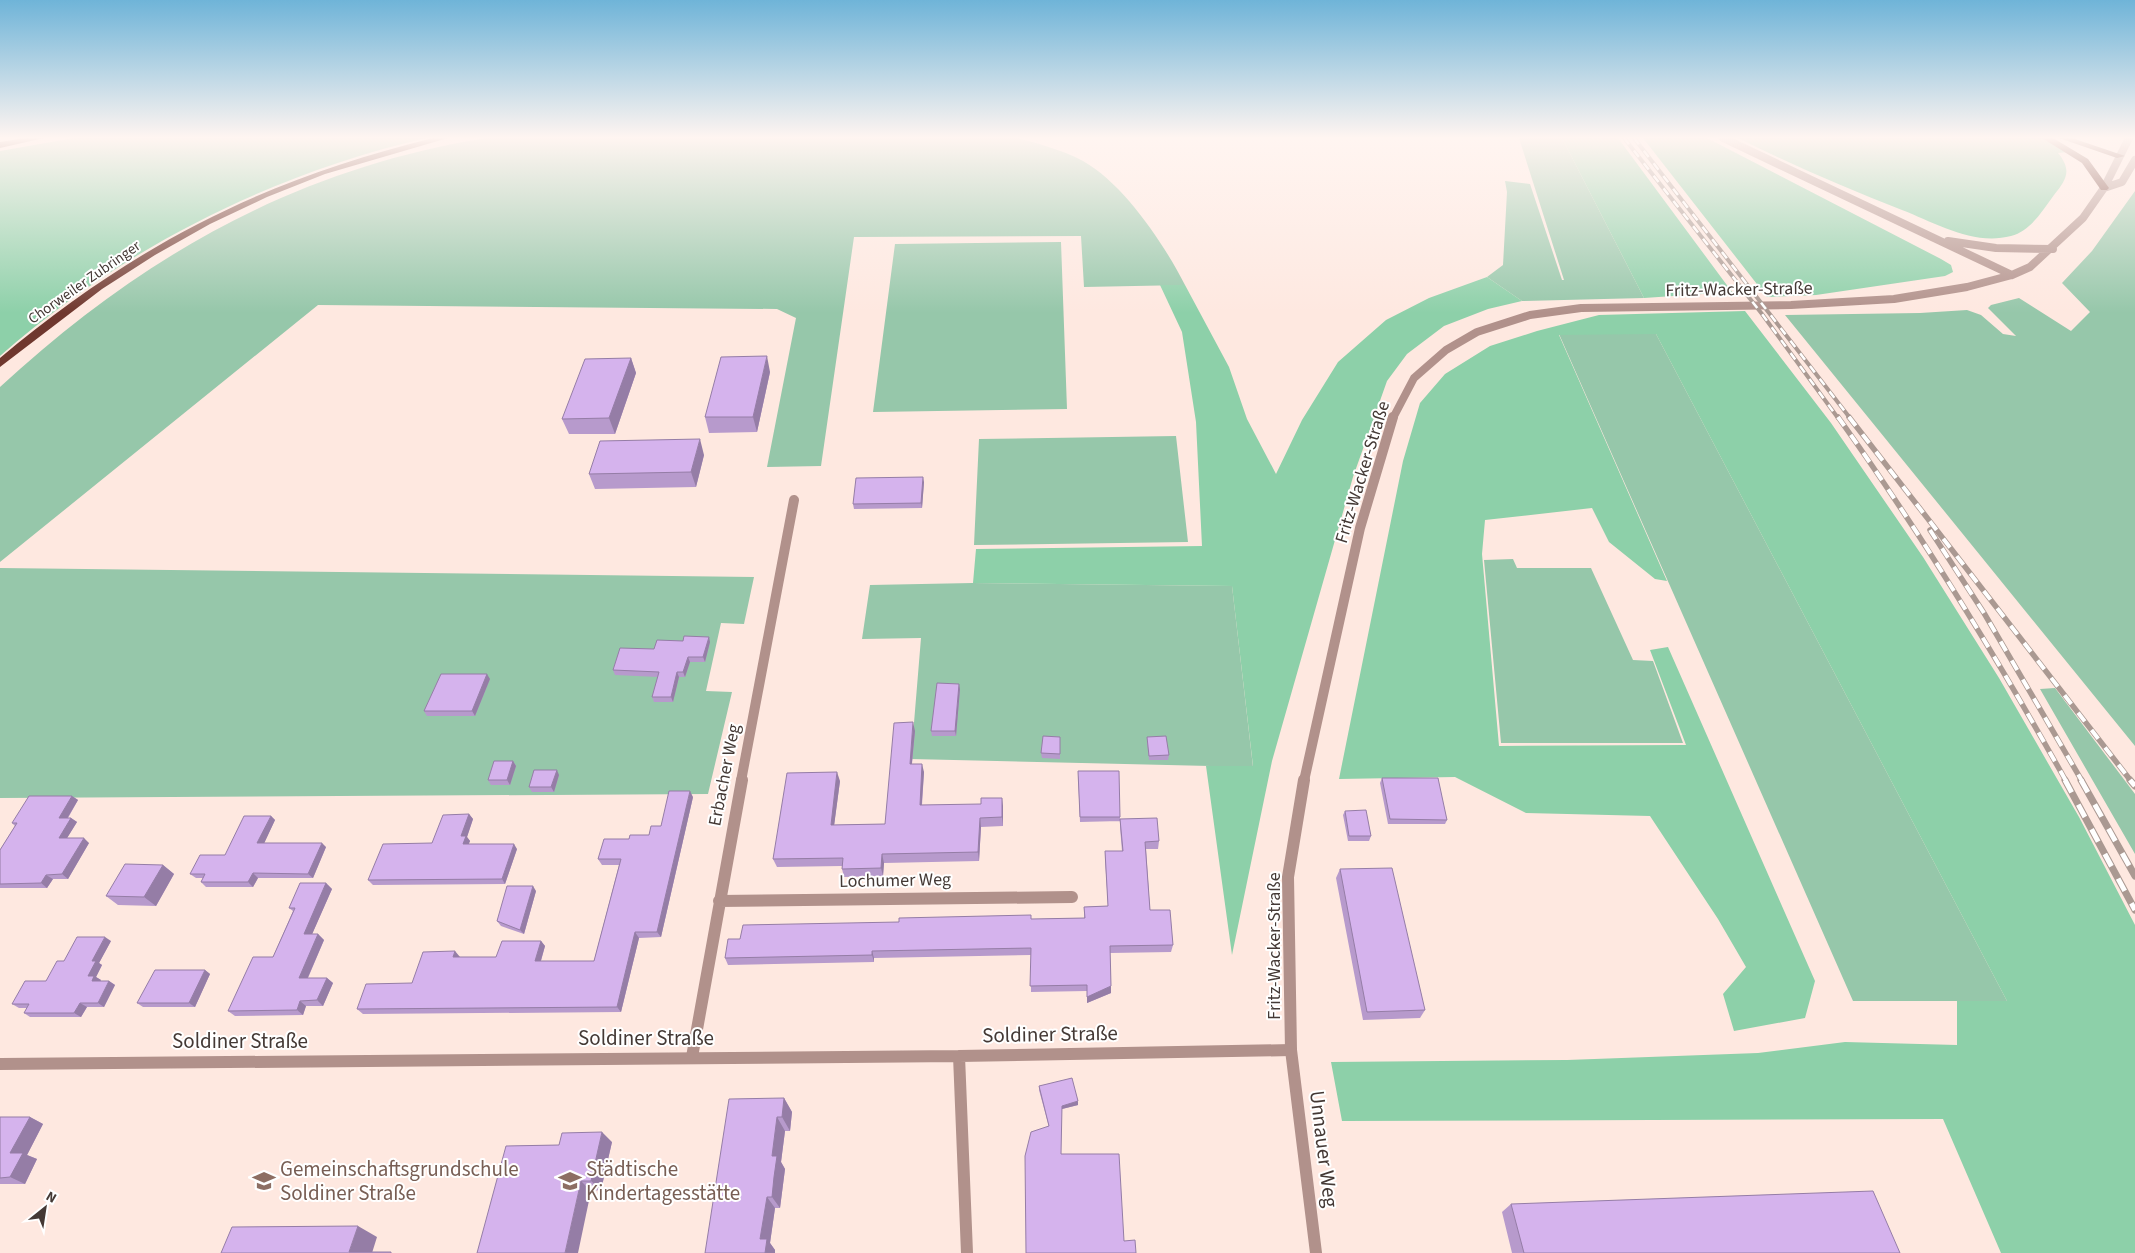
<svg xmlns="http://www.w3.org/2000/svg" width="2135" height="1253" font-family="'Source Sans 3',sans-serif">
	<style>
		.green { fill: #96c7aa }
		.forest { fill: #8dd0a9 }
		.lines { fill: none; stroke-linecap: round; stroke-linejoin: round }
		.minor-far1 { stroke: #b1918b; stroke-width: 10 }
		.minor { stroke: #b1918b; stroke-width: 12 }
		.tertiary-far2 { stroke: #b1918b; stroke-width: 8 }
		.tertiary-far1 { stroke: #b1918b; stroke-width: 10 }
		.tertiary { stroke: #b1918b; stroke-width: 12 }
		.trunk { fill: #6f372e; fill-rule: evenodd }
		.rail-far2-casing { stroke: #aa9992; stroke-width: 4 }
		.rail-far1-casing { stroke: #aa9992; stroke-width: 5.5 }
		.rail-casing { stroke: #aa9992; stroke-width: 7 }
		.rail-far2 { stroke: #fff; stroke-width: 2.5; stroke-dasharray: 8; stroke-linecap: butt }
		.rail-far1 { stroke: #fff; stroke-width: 4; stroke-dasharray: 11; stroke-linecap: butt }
		.rail { stroke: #fff; stroke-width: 5; stroke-dasharray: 14; stroke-linecap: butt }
		.wall { fill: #b79acc }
		.shaded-wall { fill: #957da6 }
		.building { fill: #d5b3ed; stroke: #957da6 }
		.labels { text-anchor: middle; stroke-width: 4; stroke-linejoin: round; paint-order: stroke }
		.far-street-label { font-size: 15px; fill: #443935; stroke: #fff }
		.street-label { font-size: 18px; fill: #443935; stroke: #fff }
		.near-street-label { font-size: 21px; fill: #443935; stroke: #fff }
		.near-education-label { font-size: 21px; fill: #785e54; stroke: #fff; text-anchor: start }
	</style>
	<rect width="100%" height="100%" fill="#fee8e0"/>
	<path class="green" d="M486 138H1017C1040 144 1062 150 1083 161 1124 184 1164 244 1185 285L1084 287 1081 236 854 237 821 466 767 467 796 318 777 309 318 305 0 562V387C141 257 295 169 486 138Z
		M1519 138H1562L1644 298 1522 301 1487 277 1503 265 1507 192 1505 181 1530 184 1562 280H1564Z
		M2135 191V746L1785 315 1920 313 1967 310 1981 315 2003 334 2016 336 1988 308 1991 305 2019 298 2071 331 2090 312 2062 283 2092 251Z
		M1061 242 1067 409 873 412 895 244Z
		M1559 334H1656L2007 1001H1853Z
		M1176 436 1188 542 974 545 979 439Z
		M1513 559 1517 568H1591L1633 660 1653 661 1683 743H1501L1484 560Z
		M0 568 754 577 744 624 721 623 706 691 732 692 708 794 0 798Z
		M973 583 1232 586 1253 767 911 759 921 638 862 639 870 585Z
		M2055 688 2135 794V854L2040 689Z"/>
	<path class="forest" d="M74 138H426C268 175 122 249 0 356V151Z
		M1562 138H1618L1732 292 1644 298Z
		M1643 138H1707L1941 259 1951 265 1953 272 1945 276 1816 295 1767 297Z
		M1738 138H2043L2068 152 2058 153C2072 170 2067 179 2054 195 2042 211 2031 231 2011 236 1973 246 1936 223 1902 210 1846 188 1792 165 1738 138Z
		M1487 277 1522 301 1488 309 1444 326 1407 354 1387 381 1353 477 1272 761 1232 955 1206 766H1253L1232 586 973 583 976 549 1202 546 1196 422 1182 332 1160 285H1185L1229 367 1247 419 1276 474 1302 420 1338 362 1386 320 1429 298Z
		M1745 311 1831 423 1923 557 1999 678 2079 817 2135 925V1253H2001L1943 1119 1342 1121 1331 1062 1567 1060 1758 1053 1845 1042 1957 1045V1001H2007L1656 334 1559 335 1667 581 1655 579 1609 542 1592 508 1485 520 1482 554 1499 746 1686 745 1650 650 1668 647 1815 981 1805 1018 1734 1031 1723 994 1746 967 1718 919 1650 816 1526 813 1455 777 1339 779 1403 461 1420 403 1445 374 1490 346 1537 331 1599 315Z"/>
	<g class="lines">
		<path class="minor-far1" d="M741 781 794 500"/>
		<path class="minor" d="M719 901 1072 897
			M959 1056 967 1253
			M692 1057 742 780
			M0 1064 959 1056 1291 1050"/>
		<path class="tertiary-far2" d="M1723 138 2012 275
			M2104 188 2122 182 2135 160
			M1948 241 1996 248 2053 249
			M1393 418 1414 378 1446 350 1477 332 1530 315 1581 308 1791 305 1894 299 1967 287 2012 275 2030 267 2083 218 2104 188 2129 138"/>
		<path class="tertiary-far1" d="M1304 781 1360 528 1393 417"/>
		<path class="tertiary" d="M1304 780 1288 877 1291 1050 1316 1253"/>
		<path class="trunk" d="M25 138H44L0 148V142Z
			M433 138H448L325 174 267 197 210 224 155 255 102 289 0 367V358C135 245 262 180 433 138Z
			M2042 138H2053L2088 159 2109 188 2107 190H2101L2082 163Z
			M2059 138H2072L2125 156 2117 158Z"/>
		<defs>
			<path id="rail-far2" d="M1624 138 1762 314 1838 418
				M1634 138 1850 418"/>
			<path id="rail-far1" d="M1838 417C1921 533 1996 656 2066 781
				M1849 417 2131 781
				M1930 530 1984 613 2082 781"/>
			<path id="rail" d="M2065 780 2135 910
				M2081 780 2135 876
				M2130 780 2135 786"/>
		</defs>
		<use href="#rail-far2" class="rail-far2-casing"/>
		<use href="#rail-far1" class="rail-far1-casing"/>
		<use href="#rail" class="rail-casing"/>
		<use href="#rail-far2" class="rail-far2"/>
		<use href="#rail-far1" class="rail-far1"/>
		<use href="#rail" class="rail"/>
	</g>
	<path class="wall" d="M631 358 636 373 615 434H569L562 419Z
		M770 372 757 432 709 433 705 417Z
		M704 455 696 487 595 489 589 474Z
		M924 482 922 508 854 509 853 504Z
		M710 642 705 662H690L685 677H679L673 702H654L652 697 658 677 615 675 613 670Z
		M490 679 475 716H427L424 711Z
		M960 689 956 736H932L931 731Z
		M915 731 912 764 924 772 922 805 1003 806V826L981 827 979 861 884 863 883 876 844 877 842 869V866L777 867 773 859 840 781 834 825 885 824Z
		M1060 737V759L1042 758 1041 753Z
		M1147 737 1169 755 1168 760H1149L1147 742Z
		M513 761 516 766 510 785H491L488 780Z
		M559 775 554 792H532L529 787Z
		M1078 776 1120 817V821L1080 822Z
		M1382 778 1447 820 1445 824H1388L1380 783Z
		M72 796 78 800 68 818H71L77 822 67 838 89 843 68 879H53L47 888H0V850L15 826 12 823Z
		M693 797 661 937 639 938 621 1012 363 1014 357 1009 412 983 460 957H496L541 941 545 946 541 961H594L619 865H602L598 859 629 839 649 835 661 826Z
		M1345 811 1371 836 1369 841H1348L1343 815Z
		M469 814 473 819 467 837 470 841 468 844 517 849 505 884 373 885 368 880 432 843Z
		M271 816 275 820 264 843 326 847 313 878H258L253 887H206L201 882 203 878H196L190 874 225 855Z
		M1120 819 1159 841 1158 849H1146L1150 910 1173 945 1171 952 1110 953 1111 993 1087 1003V991L1031 992V955L874 958V962L728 965 725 958 740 939 899 922 1084 918V907L1108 906 1105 859V851H1122L1120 827Z
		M163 865 174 874 156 906 118 905 106 896Z
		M1340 869 1425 1010 1420 1018 1363 1020 1336 878Z
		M326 883 332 889 312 934H318L324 940 308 978H327L333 983 323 1006H306L303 1015 235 1016 228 1011 273 957 293 911 289 908Z
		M536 891 524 934 501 926 497 921Z
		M111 941 99 963 102 965 96 977 101 980 100 981H109L115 985 104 1007H87L81 1017H30L24 1013 27 1008H19L12 1004 46 981 64 961Z
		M205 970 210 974 195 1007H143L137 1003Z
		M1039 1086 1078 1105 1062 1109 1026 1253 1049 1127 1039 1090Z
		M784 1098 792 1112 790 1131H785L781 1162 785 1169 780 1208H775L770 1243 775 1250 705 1253Z
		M0 1117H30L43 1124 27 1155 37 1159 25 1184H0Z
		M612 1142 601 1190 591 1191 506 1146 559 1145Z
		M1511 1204 1900 1253H1512L1502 1212Z"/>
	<path class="shaded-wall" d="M767 356 770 372 757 432 753 417Z
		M631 358 636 373 615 434 609 418Z
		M700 439 704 455 696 487 691 472Z
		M923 477 924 482 922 508 921 503Z
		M709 637 710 642 705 662 703 657Z
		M688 657 690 662 685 677 683 672Z
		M677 672 679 677 673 702 671 697Z
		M487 674 490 679 475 716 472 711Z
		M959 684 960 689 956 736 955 731Z
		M913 722 915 731 911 772 910 764Z
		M513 761 516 766 510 785 507 780Z
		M922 764 924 772 921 814 920 805Z
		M557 770 559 775 554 792 551 787Z
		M837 772 840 781 833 834 831 825Z
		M690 791 693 797 661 937 657 932Z
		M72 796 78 800 65 822 59 818Z
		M1002 798 1003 806V826L1002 817Z
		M469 814 473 819 467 837 470 841 467 849 463 844 461 836Z
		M271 816 275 820 262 848 257 843Z
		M71 818 77 822 64 843 59 838Z
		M980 818 981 827 979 861 978 852Z
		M84 838 89 843 68 879 62 874Z
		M322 843 326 847 313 878 308 874Z
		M514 844 517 849 505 884 502 879Z
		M882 854 884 863 883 876 881 868Z
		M163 865 174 874 156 906 144 897Z
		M253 873 258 878 253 887 248 882Z
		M46 875 53 879 47 888 41 883Z
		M326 883 332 889 310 939 304 934Z
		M533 886 536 891 524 934 520 930Z
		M635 932 639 938 621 1012 617 1007Z
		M318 934 324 940 305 984 299 978Z
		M105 937 111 941 99 963 102 965 96 977 101 980 98 985 92 981 88 976 92 961Z
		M541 941 545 946 539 967 535 961Z
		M455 951 460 957H453Z
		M872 951 874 958V962L872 955Z
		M205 970 210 974 195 1007 189 1003Z
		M327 978 333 983 323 1006 317 1000Z
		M109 981 115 985 104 1007 98 1003Z
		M1111 986V993L1087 1003V997Z
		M300 1001 306 1006 303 1015 297 1010Z
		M80 1003 87 1007 81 1017 74 1013Z
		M784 1098 792 1112 790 1131 782 1117Z
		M1078 1101V1105L1062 1109V1106Z
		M30 1117 43 1124 27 1155 37 1159 25 1184 10 1177V1153Z
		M777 1117 785 1131 781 1162 785 1169 780 1208 772 1197V1156Z
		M602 1132 612 1142 601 1190 591 1181Z
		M581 1181 591 1191 578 1253H565Z
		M767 1197 775 1208 770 1243 775 1250V1253H765L760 1239Z
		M358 1226 377 1237 372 1253 349 1252Z"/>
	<path class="building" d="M767 356 753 417H705L721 357Z
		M631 358 609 418 562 419 585 359Z
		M700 439 691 472 589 474 600 441Z
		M923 477 921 503 853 504 856 478Z
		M684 636 709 637 703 657H688L683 672H677L671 697H652L659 672 613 670 620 648 654 649 657 640 683 641Z
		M441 674H487L472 711H424Z
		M937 683 959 684 955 731H931Z
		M913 722 910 764H922L920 805 981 804V798H1002V817L980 818 978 852 882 854 881 868 842 869 843 858 773 859 787 773 837 772 831 825 885 824 894 723Z
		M1043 736 1060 737V754L1041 753Z
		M1166 736 1169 755 1149 756 1147 737Z
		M494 761H513L507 780H488Z
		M534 770H557L551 787H529Z
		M1078 771H1119L1120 817H1080Z
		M1382 778H1438L1447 820 1390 819Z
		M669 791H690L657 932H635L617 1007 357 1009 366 984 412 983 423 952 455 951 453 957H496L502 941H541L535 961H594L621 859H598L604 839H629L630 835H649L651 826H661Z
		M29 796H72L59 818H71L59 838H84L62 874 46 875 41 883 0 884V850L17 823H12Z
		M1366 810 1371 836H1349L1345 811Z
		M469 814 461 836H466L463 844H514L502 879 368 880 383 844 432 843 443 815Z
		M244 816H271L257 843H322L308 874 253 873 248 882H201L205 874H190L200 855H225Z
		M1157 818 1159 841 1145 842 1150 910H1170L1173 945 1110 946 1111 986 1087 997V985L1030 986 1031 948 872 951V955L725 958 728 939H740L743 925 899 922V918L1031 915V919L1085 918 1084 907 1108 906 1105 851H1123L1120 819Z
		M125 864 163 865 144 897 106 896Z
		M1392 868 1425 1010 1367 1012 1340 869Z
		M300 883H326L304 934H318L299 978H327L317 1000 300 1001 297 1010 228 1011 253 957H273L295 908H289Z
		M507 886H533L520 930 497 921Z
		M77 937H105L92 961H96L88 976H94L92 981H109L98 1003H80L74 1013H24L29 1004H12L25 981H46L57 961H64Z
		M155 970H205L189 1003H137Z
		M1072 1078 1078 1101 1062 1106 1061 1154H1119L1124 1241 1135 1240 1136 1253H1026L1025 1156 1031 1132 1049 1126 1039 1086Z
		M784 1098 782 1117H777L772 1156H777L774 1177 772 1197H767L760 1239H767L765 1253H705L729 1099Z
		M0 1117H30L10 1153H23L10 1177 0 1178Z
		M602 1132 591 1181H581L565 1253H477L506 1146 559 1145 562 1133Z
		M1873 1191 1900 1253H1524L1511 1204Z
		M358 1226 349 1252H391V1253H221L232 1227Z"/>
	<linearGradient id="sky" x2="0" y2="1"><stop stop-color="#6fb4d8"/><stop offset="0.44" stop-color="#fff5f1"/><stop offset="1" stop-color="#fff5f1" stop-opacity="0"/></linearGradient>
	<rect width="2135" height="313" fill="url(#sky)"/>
	<defs>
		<symbol id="school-bare" viewBox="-9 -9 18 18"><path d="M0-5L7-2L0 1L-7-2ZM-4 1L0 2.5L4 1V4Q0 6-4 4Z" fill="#8d6e63" stroke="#fff" stroke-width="2.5" paint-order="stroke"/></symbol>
	</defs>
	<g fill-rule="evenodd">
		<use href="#school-bare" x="248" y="1165" width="32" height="32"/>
		<use href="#school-bare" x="554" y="1165" width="32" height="32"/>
	</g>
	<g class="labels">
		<g class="far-street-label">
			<text transform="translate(84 282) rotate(-35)" y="5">Chorweiler Zubringer</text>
		</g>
		<g class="street-label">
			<text transform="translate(1739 289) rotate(-1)" y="6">Fritz-Wacker-Straße</text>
			<text transform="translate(1362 472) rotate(-73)" y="6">Fritz-Wacker-Straße</text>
			<text transform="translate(724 775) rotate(-79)" y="6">Erbacher Weg</text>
			<text transform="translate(895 880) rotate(-1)" y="6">Lochumer Weg</text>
			<text transform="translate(1274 946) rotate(-90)" y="6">Fritz-Wacker-Straße</text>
		</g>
		<g class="near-street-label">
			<text transform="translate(1050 1034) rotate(-1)" y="7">Soldiner Straße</text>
			<text x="646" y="1045">Soldiner Straße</text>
			<text x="240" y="1048">Soldiner Straße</text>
			<text transform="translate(1324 1149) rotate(83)" y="7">Unnauer Weg</text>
		</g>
		<g class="near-education-label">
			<text x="280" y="1176">Gemeinschaftsgrundschule<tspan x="280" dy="24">Soldiner Straße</tspan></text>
			<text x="586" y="1176">Städtische<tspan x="586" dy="24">Kindertagesstätte</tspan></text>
		</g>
	</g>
	<g transform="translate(45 1208) rotate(30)" stroke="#ffffff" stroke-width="4" paint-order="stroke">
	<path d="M0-4L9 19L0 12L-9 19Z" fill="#443935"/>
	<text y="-8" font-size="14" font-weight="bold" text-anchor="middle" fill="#443935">N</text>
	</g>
</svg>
